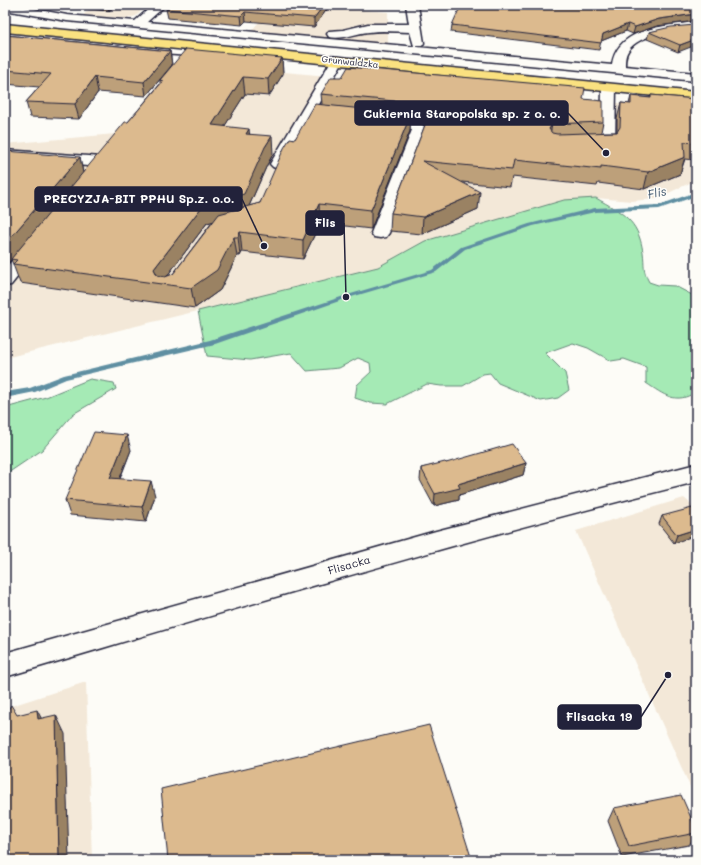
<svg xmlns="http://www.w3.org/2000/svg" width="701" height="865" font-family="Mali,sans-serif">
<rect width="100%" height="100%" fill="#fdfcf7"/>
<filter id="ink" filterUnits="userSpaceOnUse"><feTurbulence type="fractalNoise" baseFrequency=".025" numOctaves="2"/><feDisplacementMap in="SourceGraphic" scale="8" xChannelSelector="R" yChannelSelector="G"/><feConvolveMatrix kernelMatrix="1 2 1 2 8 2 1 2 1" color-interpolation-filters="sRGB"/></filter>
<g filter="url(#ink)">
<path fill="#f3e8d8" d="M 95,5 L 148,5 L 136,16 L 126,19 L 83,15 Z
M 274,5 L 302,5 L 388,12 L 388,45 L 251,31 Z
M 188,63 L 696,110 L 696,180 L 656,199 L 631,201 L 596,198 L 425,241 L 378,267 L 5,358 L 5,144 L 126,133 Z
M 684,498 L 696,508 L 696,800 L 576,531 Z
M 86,682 L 92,860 L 5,860 L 5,708 Z"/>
<path fill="#a5eab5" stroke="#648678" d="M 596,198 C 622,213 638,219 643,252 C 645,266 642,269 649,282 L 658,285 L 675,286 L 696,297 L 696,392 C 676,405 664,395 646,383 L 646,367 L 624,359 L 611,361 L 588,348 L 573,343 L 545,353 L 565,373 L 569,390 L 558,398 L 541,401 L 498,383 L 490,373 L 483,374 L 463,386 L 441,386 L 427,384 L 387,404 L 370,403 L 355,398 L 357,385 L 371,372 L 370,363 L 358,358 L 339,368 L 307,371 L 291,353 L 250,360 L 207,356 L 198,311 L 378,267 L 425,241 L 564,200 Z
M 90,379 L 114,383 L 116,389 L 73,414 L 42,450 L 5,475 L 5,408 L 46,397 Z"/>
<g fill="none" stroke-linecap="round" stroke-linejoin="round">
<path fill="#5f8fa2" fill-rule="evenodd" d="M 696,192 L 696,196 L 659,209 L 595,212 L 533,226 L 465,249 L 436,272 L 348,298 L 215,344 L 66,379 L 35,392 L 5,398 L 5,392 L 30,388 L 64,375 L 210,340 L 344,296 L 432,270 L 461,247 L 529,224 L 595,208 L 659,205 Z"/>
<g stroke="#22223b" stroke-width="3">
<path id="minor" d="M 5,5 L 13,5 L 67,15 L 135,21 L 153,5 L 166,5 L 147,22 L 612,65 C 617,27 666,26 696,22 L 696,30 C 677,31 639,33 628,51 C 625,55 625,62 625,66 L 696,73 L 696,81 L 67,21 L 5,10 Z
M 406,5 L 418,5 L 424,43 L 422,46 L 414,46 L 410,32 C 397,32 383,30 369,32 C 355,33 343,40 329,37 L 327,34 L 329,31 L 343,30 L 368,24 L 409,24 Z
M 141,54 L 183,57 L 188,58 L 189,61 L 188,64 L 183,65 L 137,61 L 135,58 L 137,55 Z
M 337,57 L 342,58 L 343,61 L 286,164 L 283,167 L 278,169 L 273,167 L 270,164 L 331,61 L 332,58 Z
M 609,84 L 614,85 L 616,88 L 615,144 L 613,147 L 608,148 L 584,147 L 582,144 L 584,141 L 601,140 L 602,88 L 604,85 Z
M 381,118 L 414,121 L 419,122 L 427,129 L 389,233 L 386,237 L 380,238 L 374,237 L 371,233 L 412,130 L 376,125 L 374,122 L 376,119 Z
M 5,150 L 102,157 L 107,159 L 110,162 L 107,165 L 102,167 L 5,160 Z
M 33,241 L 39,242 L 42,246 L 11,285 L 5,286 L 5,269 L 27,242 Z
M 696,464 L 696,482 C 464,539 235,609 5,677 L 5,653 L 436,531 Z"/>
</g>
<g stroke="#22223b" stroke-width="3">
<path id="major" d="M 5,24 L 696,92 L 696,100 L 5,32 Z"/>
</g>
<use href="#minor" fill="#fdfcf7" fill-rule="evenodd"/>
<use href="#major" fill="#fae180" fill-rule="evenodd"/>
</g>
<path fill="#bda07a" stroke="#22223b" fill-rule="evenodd" d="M 50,5 L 116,5 L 109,11 Z
M 171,5 L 330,5 L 314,27 L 246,21 L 242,25 L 168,18 L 166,9 Z
M 696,5 L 696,21 L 657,26 L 633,34 L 626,31 L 601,41 L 599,50 L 451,32 L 452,25 Z
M 696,25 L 678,52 L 647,39 L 649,32 Z
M 5,35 L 170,51 L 172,65 L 146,96 L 98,92 L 79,119 L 30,117 L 26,102 L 39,87 L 5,84 Z
M 282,58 L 283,74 L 269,96 L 245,94 L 224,127 L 250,134 L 273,154 L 267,165 L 249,206 L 260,203 L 295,139 L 322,104 L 321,94 L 583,99 L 603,122 L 601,132 L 617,132 L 617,119 L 621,103 L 629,104 L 631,96 L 650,98 L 651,95 L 696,99 L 696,160 L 685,159 L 680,174 L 644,189 L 598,183 L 597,186 L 512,177 L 510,187 L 462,182 L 478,209 L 422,234 L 390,231 L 391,213 L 425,125 L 420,121 L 410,119 L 410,131 L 371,229 L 320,223 L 303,259 L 242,252 L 240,256 L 237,256 L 220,290 L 195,308 L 20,283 L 11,259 L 81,176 L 80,157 L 83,173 L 128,122 L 160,84 L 160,80 ZM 213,221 L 173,274 L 167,276 L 207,223 Z
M 131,450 L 120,479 L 155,496 L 146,522 L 70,515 L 65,500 Z
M 446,463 L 526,463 L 523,475 L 459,495 L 459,500 L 434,506 L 420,480 L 421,468 Z
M 696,512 L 674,543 L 659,524 L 662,516 Z
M 614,808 L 696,829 L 696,835 L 689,845 L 622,857 L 608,821 Z"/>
<path fill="#9a8263" stroke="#22223b" d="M 108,5 L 116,5 L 109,11 Z
M 324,5 L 330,5 L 314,27 L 314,18 Z
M 245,12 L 246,21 L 242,25 L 241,16 Z
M 696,14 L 696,21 L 657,26 L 633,34 L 635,27 L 659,19 Z
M 628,24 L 626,31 L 601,41 L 603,34 Z
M 696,39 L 696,45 L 678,52 L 680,45 Z
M 170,51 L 172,65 L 146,96 L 144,82 Z
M 282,58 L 283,74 L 269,96 L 268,79 Z
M 95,77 L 98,92 L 79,119 L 75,104 Z
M 243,77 L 245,94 L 214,143 L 212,125 Z
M 411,114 L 410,131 L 371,229 L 371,210 Z
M 552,124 L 549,141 L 549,129 Z
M 249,129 L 251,147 L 246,134 Z
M 272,136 L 273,154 L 267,165 L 246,213 L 207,223 L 161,284 L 154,269 L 204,204 L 265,147 Z
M 80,157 L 83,173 L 5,267 L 5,244 Z
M 685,157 L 680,174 L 644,189 L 648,172 Z
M 480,192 L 478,209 L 422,234 L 423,217 Z
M 319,204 L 320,223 L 303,259 L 303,240 Z
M 240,232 L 242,252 L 240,256 L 238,237 Z
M 234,237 L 237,256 L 220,290 L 195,308 L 191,288 Z
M 127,435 L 131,450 L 114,493 L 110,478 Z
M 526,463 L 523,475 L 459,495 L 459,500 L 434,506 L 435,494 L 458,484 Z
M 151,481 L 155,496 L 146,522 L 142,507 Z
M 696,529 L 696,535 L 674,543 L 677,535 Z
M 37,710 L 47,729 L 38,719 Z
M 56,715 L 65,734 L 69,860 L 59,860 Z"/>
<path fill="#dcba8e" stroke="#22223b" d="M 171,5 L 324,5 L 314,18 L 245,12 L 241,16 L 166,9 Z
M 461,5 L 696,5 L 696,14 L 659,19 L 635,27 L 628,24 L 603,34 L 601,43 L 452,25 Z
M 696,25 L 696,39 L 680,45 L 649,32 L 671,27 Z
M 5,35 L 170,51 L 144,82 L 95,77 L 75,104 L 26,102 L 51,74 L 5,70 Z
M 186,49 L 282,58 L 268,79 L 243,77 L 212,125 L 249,129 L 246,134 L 272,136 L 265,147 L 244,194 L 204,204 L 154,269 L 157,275 L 165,277 L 173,274 L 219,214 L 260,203 L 284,148 L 290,138 L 295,139 L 315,104 L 411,114 L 371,210 L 319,204 L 303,240 L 240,232 L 238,237 L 234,237 L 217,270 L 191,288 L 13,264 L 17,260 L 11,259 L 125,122 L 128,122 L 163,81 L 160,80 Z
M 348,67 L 585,88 L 583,99 L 603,101 L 603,122 L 552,124 L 549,129 L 552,133 L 557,134 L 617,132 L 620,127 L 621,103 L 631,104 L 631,96 L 651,98 L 651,95 L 696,99 L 696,143 L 684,142 L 685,157 L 648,172 L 601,166 L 601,169 L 514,160 L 512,170 L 422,161 L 480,192 L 423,217 L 391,213 L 430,112 L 421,105 L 415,103 L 321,94 L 331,77 L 342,77 Z
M 5,151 L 80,157 L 5,244 Z
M 94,432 L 127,435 L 110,478 L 151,481 L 142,507 L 65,500 Z
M 512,444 L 526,463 L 458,484 L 460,488 L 435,494 L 421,468 L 445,462 L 446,463 Z
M 692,508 L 696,512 L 696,529 L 677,535 L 662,516 Z
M 11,705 L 17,715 L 37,710 L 38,719 L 56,715 L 59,860 L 5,860 L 5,714 Z
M 429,725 L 472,860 L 168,860 L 161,789 Z
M 681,795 L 696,829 L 696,833 L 629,846 L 614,808 Z"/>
</g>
<g text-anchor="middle" stroke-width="3" stroke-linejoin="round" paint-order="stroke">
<g font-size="9" fill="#22223b" stroke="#fdfcf7">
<text transform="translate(350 62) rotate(6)" y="3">Grunwaldzka</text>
</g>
<g font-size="11" fill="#22223b" stroke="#fdfcf7">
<text transform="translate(349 565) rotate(-16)" y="4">Flisacka</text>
</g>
<g font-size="12" font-style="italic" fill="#41586f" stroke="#fdfcf7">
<text transform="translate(657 193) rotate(-12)" y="4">Flis</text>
</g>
</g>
<path fill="none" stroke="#22223b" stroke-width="1.5" d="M606 153L568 113M264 246L242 199M346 297L344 223M668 675L641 717"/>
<g fill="#22223b" stroke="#fdfcf7" stroke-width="1.5">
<circle cx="606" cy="153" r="4"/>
<circle cx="264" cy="246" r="4"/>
<circle cx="346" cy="297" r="4"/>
<circle cx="668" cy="675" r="4"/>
</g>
<g fill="#22223b" stroke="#22223b" stroke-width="1.5">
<rect x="355" y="101" width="213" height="24" rx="4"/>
<rect x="35" y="187" width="207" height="24" rx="4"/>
<rect x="306" y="211" width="38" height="24" rx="4"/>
<rect x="558" y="705" width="83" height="24" rx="4"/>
</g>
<g font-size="12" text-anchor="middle" font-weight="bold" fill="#fff">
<text x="462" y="118">Cukiernia Staropolska sp. z o. o.</text>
<text x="139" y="203">PRECYZJA-BIT PPHU Sp.z. o.o.</text>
<text x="325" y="227">Flis</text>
<text x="599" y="721">Flisacka 19</text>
</g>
<rect width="701" height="865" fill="none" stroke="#fdfcf7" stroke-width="20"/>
<rect x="10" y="10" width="681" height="845" fill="none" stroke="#22223b" stroke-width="1.5" filter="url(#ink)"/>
</svg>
